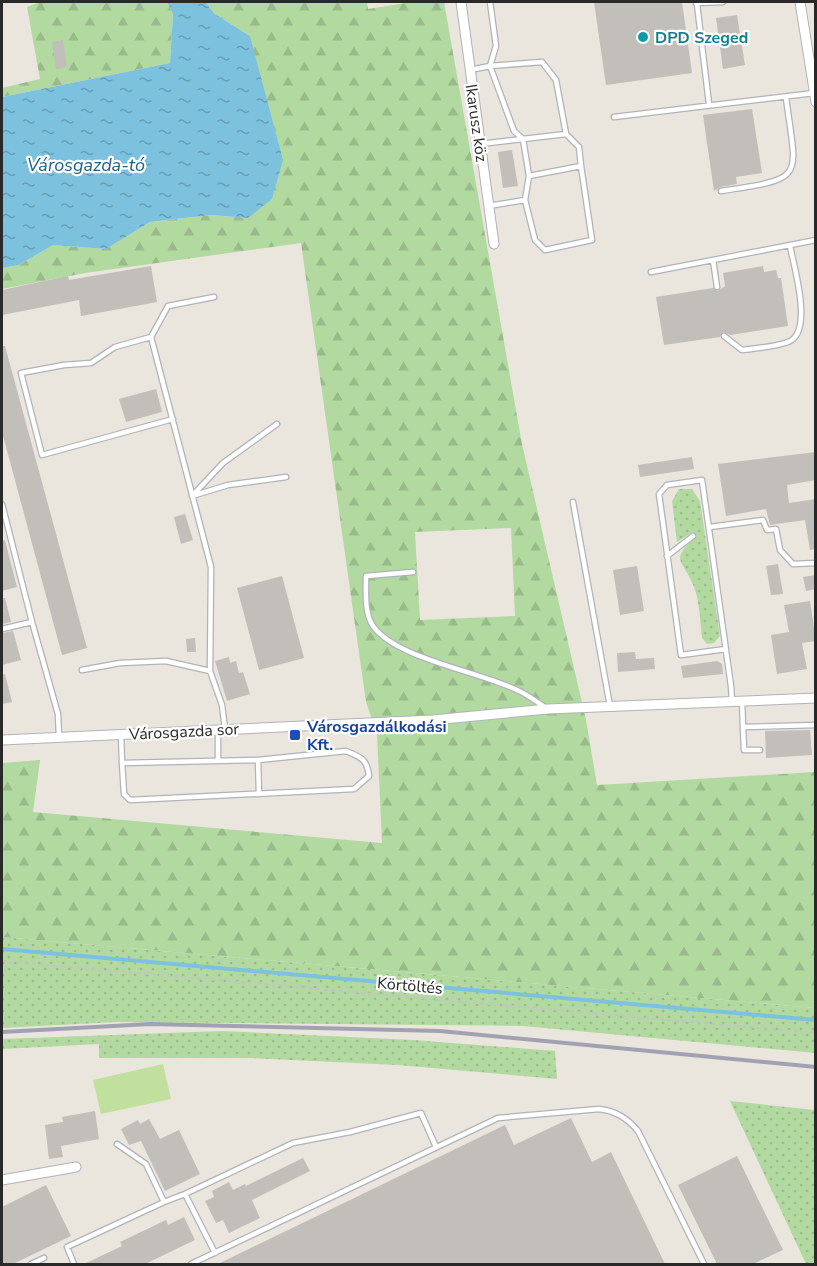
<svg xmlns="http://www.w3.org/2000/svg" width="817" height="1266" font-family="'Nunito Sans',sans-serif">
<defs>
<pattern id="grass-dots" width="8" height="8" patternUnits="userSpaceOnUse" patternTransform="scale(1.5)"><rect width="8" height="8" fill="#b2daa0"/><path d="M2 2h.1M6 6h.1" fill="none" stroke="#99bb8a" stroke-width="1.8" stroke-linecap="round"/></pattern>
<pattern id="forest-firs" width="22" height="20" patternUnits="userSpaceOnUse" patternTransform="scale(1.5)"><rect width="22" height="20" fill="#b2daa0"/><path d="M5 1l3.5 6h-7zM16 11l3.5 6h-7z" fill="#99bb8a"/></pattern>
<pattern id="water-ripples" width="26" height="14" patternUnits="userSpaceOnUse" patternTransform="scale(1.5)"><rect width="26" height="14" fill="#7cc2df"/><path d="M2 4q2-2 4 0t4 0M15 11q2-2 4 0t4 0" fill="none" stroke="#669eb5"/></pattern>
</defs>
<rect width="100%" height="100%" fill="#eae5dd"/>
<path fill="url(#grass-dots)" d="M 679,489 L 692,489 L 700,501 L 720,636 L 714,643 L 707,644 L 702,638 C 700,623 700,602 694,587 C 683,559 668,561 697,536 L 693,532 L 677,542 L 672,501 Z
M 2,937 L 815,1008 L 816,1053 L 523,1026 L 117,1022 L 2,1028 Z
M 222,1031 L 413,1040 L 555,1051 L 557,1079 L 398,1065 L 248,1058 L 99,1058 L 99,1044 L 2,1049 L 2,1039 Z
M 730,1101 L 815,1110 L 815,1264 L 806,1264 Z"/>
<path fill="url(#forest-firs)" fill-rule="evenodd" d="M 40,2 L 167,2 L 173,14 L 170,63 L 2,97 L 2,88 L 40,79 L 27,7 Z
M 205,2 L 367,2 L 368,9 L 412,2 L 444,2 L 522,444 L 586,720 L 597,785 L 815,772 L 815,1008 L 2,937 L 2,763 L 40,760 L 33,812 L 382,843 L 377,734 L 366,702 L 301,243 L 85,273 L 2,289 L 2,268 L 19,265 L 53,245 L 106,249 L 150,222 L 211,215 L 248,218 L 250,36 L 215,14 ZM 511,528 L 515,616 L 420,620 L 415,532 Z"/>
<path fill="#c1e09d" d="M 163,1064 L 171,1099 L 101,1114 L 93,1080 Z"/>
<path fill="url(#water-ripples)" d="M 167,2 L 205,2 L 215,14 L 250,36 L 283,160 L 272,199 L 248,218 L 211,215 L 150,222 L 106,249 L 53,245 L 19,265 L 2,268 L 2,97 L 170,63 L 173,14 Z"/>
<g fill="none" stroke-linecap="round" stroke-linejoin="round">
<path stroke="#7cc2df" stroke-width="4" d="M 2,949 L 816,1020"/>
</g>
<path fill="#c2beb9" d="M 594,2 L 682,2 L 692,73 L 606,85 Z
M 737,15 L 745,65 L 723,69 L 716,18 Z
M 63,40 L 67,67 L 56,69 L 52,42 Z
M 752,109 L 762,173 L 736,177 L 737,184 L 720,187 L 714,191 L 703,115 Z
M 512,150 L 518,186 L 503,188 L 498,152 Z
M 151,266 L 157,302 L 81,316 L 79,300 L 2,315 L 2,290 L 68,276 L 69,280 Z
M 763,266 L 764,272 L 776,270 L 778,278 L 781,278 L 788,326 L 730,335 L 723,332 L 720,337 L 664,345 L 656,297 L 713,288 L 718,291 L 725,286 L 723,273 Z
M 2,346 L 5,346 L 87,648 L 62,655 L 2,432 Z
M 156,389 L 162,412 L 126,422 L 119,399 Z
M 816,452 L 816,480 L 787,485 L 789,503 L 816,499 L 816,549 L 810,550 L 805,520 L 770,525 L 766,509 L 726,516 L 718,464 Z
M 692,457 L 694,469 L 640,477 L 638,465 Z
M 185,514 L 193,540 L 181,544 L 174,517 Z
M 5,540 L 17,587 L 2,591 L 2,541 Z
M 778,564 L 783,594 L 771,595 L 766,566 Z
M 637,566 L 644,611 L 620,615 L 613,570 Z
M 816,575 L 816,589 L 806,591 L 803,577 Z
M 282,576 L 304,658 L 259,670 L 237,588 Z
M 2,598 L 5,598 L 11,622 L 2,624 Z
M 810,601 L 816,641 L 802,643 L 807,669 L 777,674 L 771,635 L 789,632 L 784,605 Z
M 13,631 L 21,660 L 2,665 L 2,633 Z
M 195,638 L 196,652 L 187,652 L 186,639 Z
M 635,652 L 636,659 L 654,658 L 655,669 L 618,672 L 617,653 Z
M 229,657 L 230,663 L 236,661 L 239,673 L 243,672 L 250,694 L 227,701 L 215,661 Z
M 717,661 L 722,664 L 723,674 L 683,678 L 681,666 Z
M 5,674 L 12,702 L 2,704 L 2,675 Z
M 810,730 L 812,755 L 766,758 L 765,731 Z
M 95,1111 L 99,1139 L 61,1146 L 63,1157 L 49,1159 L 45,1125 L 63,1122 L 62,1117 Z
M 571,1118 L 592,1162 L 611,1152 L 665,1264 L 218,1264 L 505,1125 L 514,1145 Z
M 149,1119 L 160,1139 L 179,1130 L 200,1174 L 165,1191 L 141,1141 L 129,1145 L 121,1129 L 138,1120 L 140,1124 Z
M 737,1156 L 783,1250 L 753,1264 L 717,1264 L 678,1185 Z
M 303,1158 L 310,1171 L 252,1200 L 260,1218 L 229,1233 L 223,1220 L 216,1223 L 205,1201 L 214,1197 L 212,1191 L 229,1182 L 233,1190 L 245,1184 L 246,1186 Z
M 46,1185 L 71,1236 L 13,1264 L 2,1264 L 2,1207 Z
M 184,1217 L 195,1240 L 145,1264 L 84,1264 L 122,1246 L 120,1242 L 166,1220 L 168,1225 Z"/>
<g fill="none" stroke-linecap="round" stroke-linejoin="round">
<g stroke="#b0b3bb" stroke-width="7">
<path id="service" d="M 490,2 L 496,46 L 490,66 L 542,62 L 556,80 L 566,134
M 696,3 L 723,2
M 697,4 L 709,104
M 470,70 L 490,66 L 514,131 L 523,139 L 566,134 L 579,147 L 581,166 L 529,176 L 525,200 L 488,206
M 614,117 L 814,93
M 480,144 L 523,139 L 529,176
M 721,191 C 807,178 797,180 786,98
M 525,200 L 535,240 L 545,250 L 592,240 L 581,166
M 713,260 L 717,287
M 651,272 L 816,240
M 724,336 L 742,350 C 757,348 775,347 788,342 C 814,333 794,267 790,246
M 151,337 L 168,306 L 214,297
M 173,419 L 42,455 L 21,373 L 64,365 L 91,363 L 115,347 L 151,337 L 211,567 L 210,671 L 222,705 L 225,729
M 277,424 L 223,463 L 192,496 L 228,485 L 286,477
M 573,502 L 610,706
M 2,504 L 32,622
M 710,527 L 763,520 L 767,530 L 776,529 L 780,550 L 793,564 L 816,563
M 667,556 L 693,536
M 413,572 L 366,576 C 366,591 364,613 373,626 C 396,659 482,672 519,691 C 528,695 537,702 546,708
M 2,629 L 32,622 L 58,714 L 59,737
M 726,649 L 681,655 L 659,494 L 667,485 L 702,480 L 731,686 L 732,701
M 82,670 L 120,663 L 166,661 L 210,671
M 742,701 L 743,727 L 816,725
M 743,727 L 744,750 L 760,750
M 218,729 L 218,761
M 121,735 L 122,763
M 346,751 C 361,757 367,759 369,776 L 354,789 L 130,800 L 124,794 L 122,763 L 258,760 Z
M 258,760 L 259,794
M 117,1144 L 146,1164 L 164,1202 L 185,1194
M 215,1253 L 185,1194 L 293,1143 L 350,1132 L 421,1113 L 436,1147
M 31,1264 L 44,1258
M 74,1264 L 67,1247 L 164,1202
M 191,1264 L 498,1118 L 599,1109 C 616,1111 627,1118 638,1131 L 704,1264"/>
</g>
<g stroke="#b0b3bb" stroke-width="11">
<path id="minor" d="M 461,2 L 494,244
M 800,2 L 816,102
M 2,740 L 433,720 L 548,709 L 816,698
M 2,1180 L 76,1167"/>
</g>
<path stroke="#c3c3c3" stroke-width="2" stroke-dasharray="4.5 3" stroke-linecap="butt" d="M 2,961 L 816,1033"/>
<use href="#service" stroke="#fff" stroke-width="4.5"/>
<use href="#minor" stroke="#fff" stroke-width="9"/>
<path stroke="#a0a2b1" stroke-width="4" d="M 2,1032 L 150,1024 L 440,1031 L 816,1067"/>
</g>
<circle fill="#0f9aa8" stroke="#fff" stroke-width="2" cx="643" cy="37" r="6"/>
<rect fill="#1a4fb4" stroke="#fff" stroke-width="2" x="289" y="729" width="12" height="12" rx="3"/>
<g text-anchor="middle" stroke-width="4.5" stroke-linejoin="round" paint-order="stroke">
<g font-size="16" font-weight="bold" fill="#0d838f" stroke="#fff" text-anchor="start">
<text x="655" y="43">DPD Szeged</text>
</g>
<g font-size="16" fill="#292929" stroke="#fff">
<text transform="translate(477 123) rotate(82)" y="6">Ikarusz köz</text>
<text transform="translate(184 731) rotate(-3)" y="6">Városgazda sor</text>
<text transform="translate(410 985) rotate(5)" y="6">Körtöltés</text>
</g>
<g font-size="16" font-weight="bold" fill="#164399" stroke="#fff" text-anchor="start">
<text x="307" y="732">Városgazdálkodási<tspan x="307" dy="18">Kft.</tspan></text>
</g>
<g font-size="18" font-style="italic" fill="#1e6189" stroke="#fff">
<text x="86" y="171">Városgazda-tó</text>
</g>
</g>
<rect width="817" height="1266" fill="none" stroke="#292929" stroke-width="6"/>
</svg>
